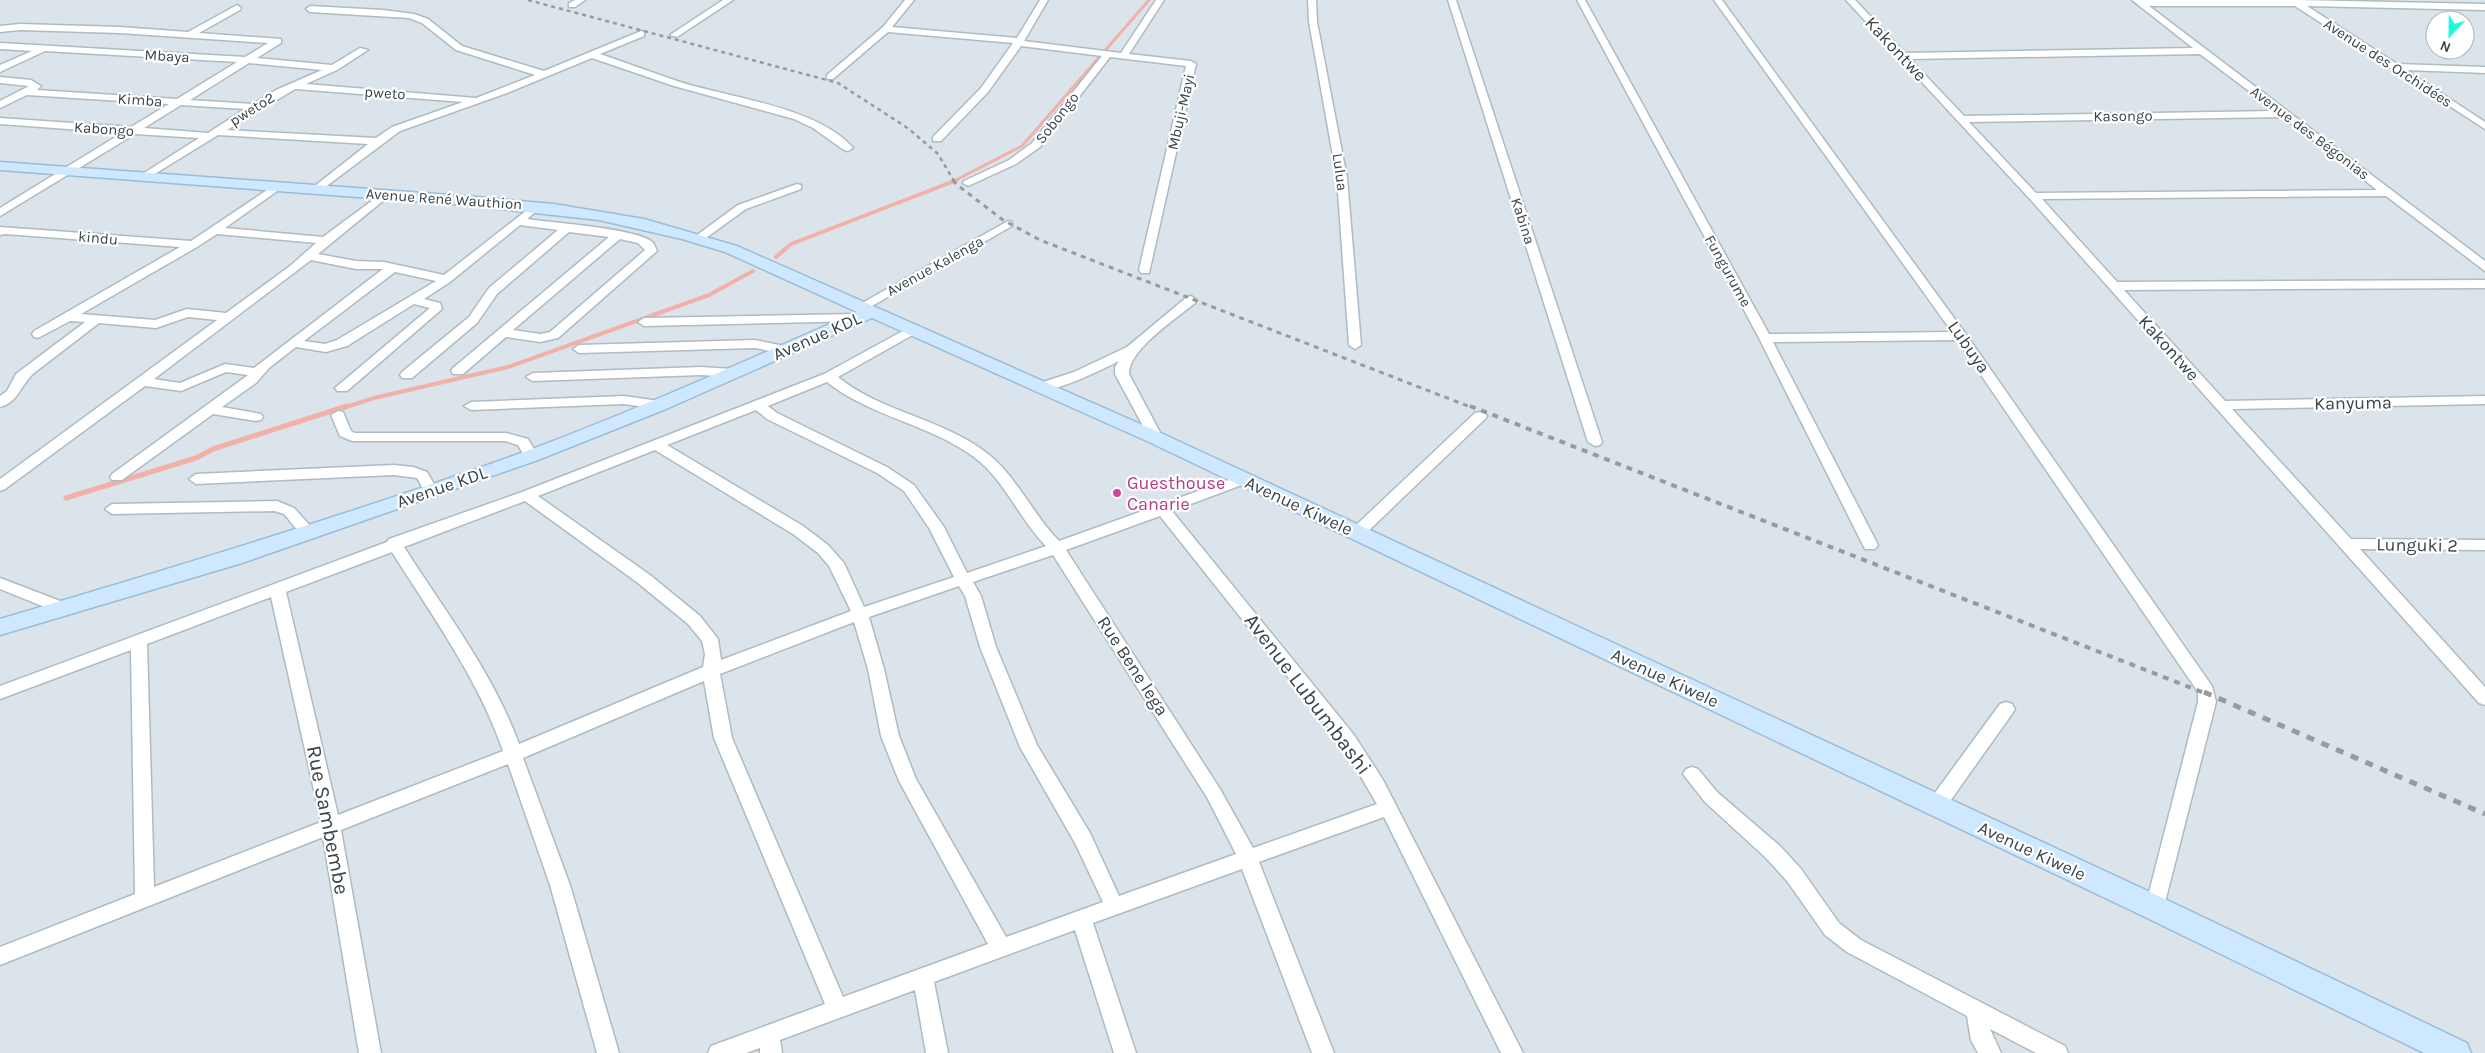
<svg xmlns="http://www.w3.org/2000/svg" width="2485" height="1053" font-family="Karla,sans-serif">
<rect width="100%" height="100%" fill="#ecf2f6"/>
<path fill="#dae4ea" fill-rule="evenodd" d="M 0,0 L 2485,0 L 2485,1053 L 0,1053 ZM 2435,20 L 2465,20 L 2465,50 L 2435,50 Z"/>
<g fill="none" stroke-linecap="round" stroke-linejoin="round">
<path stroke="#f2b1a8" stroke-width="3" d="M 954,181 L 1022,146 L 1149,0"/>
<path stroke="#f2b1a8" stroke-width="4" d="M 776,257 L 791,244 L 957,180
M 343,408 L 374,398 L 508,367 L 709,295 L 753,271"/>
<path stroke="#f2b1a8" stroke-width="5" d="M 66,498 L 196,458 L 213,449 L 347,406"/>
<g stroke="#aebbc2" stroke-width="3">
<path id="street" d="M 575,0 L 585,0 L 575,7 L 569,7 L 569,3 Z
M 723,0 L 733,0 L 677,37 L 670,35 Z
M 905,0 L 914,0 L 892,27 L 1017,38 L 1040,0 L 1048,0 L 1024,41 L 1121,53 L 1156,0 L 1164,0 L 1129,54 L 1191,61 L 1196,64 L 1149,273 L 1141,273 L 1139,270 L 1186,66 L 1110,57 L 1040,147 L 1016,164 L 968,186 L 963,183 L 964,181 L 1009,160 L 1032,143 L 1102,56 L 1021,46 L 988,92 L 941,141 L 933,141 L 933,137 L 981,88 L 1013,43 L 888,32 L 833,79 L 827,79 L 827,75 L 883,27 Z
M 1308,0 L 1316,0 L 1317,22 L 1347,178 L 1361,345 L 1355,349 L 1349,345 L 1337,178 L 1309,22 Z
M 1448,0 L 1456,0 L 1602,442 L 1600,445 L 1595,446 L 1588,442 Z
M 1577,0 L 1585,0 L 1769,334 L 1952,332 L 1714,0 L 1722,0 L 1965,333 L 2212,686 L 2216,702 L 2162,914 L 2155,917 L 2148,914 L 2145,908 L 2198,702 L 2198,692 L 1957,340 L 1773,342 L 1878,545 L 1875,549 L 1865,549 L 1759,338 Z
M 1846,0 L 1855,0 L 1905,53 L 2193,48 L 2132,0 L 2297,0 L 2485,4 L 2485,10 L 2307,6 L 2397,64 L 2485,67 L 2485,73 L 2406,70 L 2485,122 L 2485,129 L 2295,6 L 2149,6 L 2485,261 L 2485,271 L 2386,196 L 2042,199 L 2117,282 L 2485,280 L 2485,288 L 2124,290 L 2225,401 L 2485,396 L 2485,404 L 2232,409 L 2351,539 L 2485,540 L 2485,550 L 2360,549 L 2485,687 L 2485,705 L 2479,703 L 2029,198 ZM 2200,54 L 2275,111 L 1964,116 L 1910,59 ZM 2283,117 L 2377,190 L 2036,193 L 1969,122 Z
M 237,5 L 241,8 L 240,10 L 199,33 L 281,39 L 281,43 L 257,58 L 332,65 L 360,48 L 368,50 L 337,70 L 306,84 L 476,98 L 535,75 L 456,50 L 422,23 L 409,18 L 310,12 L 306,9 L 310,6 L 383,10 L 414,14 L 428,19 L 462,46 L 544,71 L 641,31 L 644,32 L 644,36 L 600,54 C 627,63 653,73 680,82 C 730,98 818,107 853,148 L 848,151 L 844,150 L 813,128 L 794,119 L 674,86 L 592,58 L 507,93 L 400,131 L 320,191 L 312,191 L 311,189 L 368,144 L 218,135 L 145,180 L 141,179 L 141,175 L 199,138 L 135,134 L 0,216 L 0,208 L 122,133 L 0,124 L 0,118 L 131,127 L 169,104 L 27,95 L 0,108 L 0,101 L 29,86 L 0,83 L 0,77 L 31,80 L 41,86 L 37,90 L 177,99 L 237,62 L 45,51 L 0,72 L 0,65 L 32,51 L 0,49 L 0,43 L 245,57 L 268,43 L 120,33 L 20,30 L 0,32 L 0,26 L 20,24 L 120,27 L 188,32 ZM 249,63 L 322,70 L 276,90 L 253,104 L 190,100 ZM 295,89 L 296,89 L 463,102 L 392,127 L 376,138 L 227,130 ZM 181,105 L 245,109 L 208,133 L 144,128 Z
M 276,184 L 280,185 L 280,189 L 225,228 L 323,237 L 385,191 L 389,192 L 389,196 L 318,254 L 356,261 L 384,262 L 444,275 L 536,203 L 542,206 L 527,219 C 553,223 632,228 651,241 C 655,244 655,247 657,251 L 558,338 L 540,342 L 506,337 L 463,374 L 453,374 L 451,371 L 453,368 L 609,237 L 569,232 L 497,294 L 477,323 L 412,378 L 402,378 L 400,375 L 402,372 L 469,317 L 489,288 L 558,230 L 520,225 L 450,282 L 424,299 L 440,303 L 442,309 L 347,391 L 337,391 L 335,388 L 430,308 L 414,304 L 347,346 L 326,352 L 296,347 L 269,368 L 256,383 L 222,407 L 261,414 L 263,417 L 261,420 L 256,421 L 213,414 L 122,480 L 112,480 L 110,477 L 112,474 L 248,375 L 226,372 L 181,391 L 145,386 L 5,489 L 0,491 L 0,479 L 217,320 L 188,317 L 156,328 L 99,323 L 34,373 C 21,384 18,403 0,407 L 0,396 L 7,391 L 16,374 L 85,322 L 70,321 L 38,338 L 34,337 L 32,334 L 34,331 L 180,247 L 5,234 L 0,235 L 0,227 L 191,241 ZM 217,234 L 316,243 L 290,266 L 226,313 L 187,309 L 155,320 L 81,314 L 197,247 ZM 620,239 L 638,243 L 645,250 L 550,332 L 540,334 L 513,330 ZM 311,260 L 356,269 L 383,269 L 254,368 L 225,364 L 180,383 L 154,379 ZM 395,272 L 436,281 L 337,340 L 325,344 L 304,341 Z
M 797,184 L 801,185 L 801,189 L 746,209 L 703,240 L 695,240 L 693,238 L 738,205 Z
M 1008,221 L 1012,222 L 1012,226 L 865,310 L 861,311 L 855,307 Z
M 1191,296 L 1197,300 L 1195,303 C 1177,318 1128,350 1129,374 L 1163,438 L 1161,441 L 1151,441 L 1115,374 L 1115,367 L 1119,361 C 1103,369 1054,394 1037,390 L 1035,387 L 1037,384 L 1074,372 L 1127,347 L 1187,297 Z
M 858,314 L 862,315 L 864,318 L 862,321 L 644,326 L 638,322 L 644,318 Z
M 912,326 L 916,327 L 918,330 L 916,333 L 838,377 C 881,412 940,418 984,451 C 1016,474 1032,514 1059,541 L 1237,477 L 1247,477 L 1249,480 L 1247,483 L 1172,511 L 1354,735 L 1383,780 L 1523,1053 L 1501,1053 L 1384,817 L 1259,862 L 1334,1053 L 1312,1053 L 1242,869 L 1093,923 L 1136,1053 L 1114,1053 L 1075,930 L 934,982 L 948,1053 L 926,1053 L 915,990 L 780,1040 L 782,1053 L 760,1053 L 760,1048 L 746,1053 L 708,1053 L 711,1046 L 825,1004 L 714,738 L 704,681 L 523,758 L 570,885 L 619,1053 L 597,1053 L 550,885 L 508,764 L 341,830 L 381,1053 L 359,1053 L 323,837 L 0,965 L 0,947 L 135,894 L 131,650 L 0,699 L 0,686 L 387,542 L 389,539 L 522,492 L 824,374 ZM 827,382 C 871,417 929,424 974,457 C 1005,480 1019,519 1046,546 L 967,573 L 944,527 L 914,485 L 887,467 L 777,413 L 768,406 ZM 756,410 L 767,419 L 877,473 L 904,491 L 929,528 L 954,577 L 864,607 L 844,563 L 828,545 L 803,526 L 667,445 ZM 655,450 L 793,534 L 818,553 L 829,566 L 851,611 L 721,660 L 718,639 L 700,616 L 650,575 L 538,496 ZM 525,501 L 638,583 L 688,624 L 702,641 L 705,654 L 703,667 L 519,744 C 493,673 445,611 404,547 ZM 1160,516 L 1342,745 L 1377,804 L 1253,848 L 1220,789 L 1066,550 ZM 392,552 C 432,616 478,678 503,751 L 338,815 L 286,592 ZM 1053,555 L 1208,799 L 1236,854 L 1119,896 L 1090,833 L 1037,745 L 996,647 L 981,596 L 973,582 ZM 959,586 L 965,596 L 980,647 L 1020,747 L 1075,843 L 1103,902 L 1006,937 L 916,779 L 899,736 L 884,669 L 869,617 ZM 271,597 L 321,822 L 154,887 L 147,644 ZM 854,622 L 868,669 L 881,736 L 899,781 L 988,944 L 843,997 L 732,738 L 720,674 Z
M 755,340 L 789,347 L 790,350 L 784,354 L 755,348 L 579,353 L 573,349 L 579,345 Z
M 701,367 L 733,369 L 740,373 L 733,377 L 701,375 L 533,381 L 526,377 L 533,373 Z
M 624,396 L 659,401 L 666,405 L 659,409 L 624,404 L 471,410 L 464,406 L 471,402 Z
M 338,411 L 343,412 L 351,431 L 355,433 L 506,433 L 528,439 L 538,456 L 536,459 L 526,459 L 518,445 L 505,441 L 352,441 L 340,436 L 331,415 Z
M 1480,412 L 1485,413 L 1487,416 L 1485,419 L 1362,537 L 1352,537 L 1349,533 L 1352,529 L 1475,413 Z
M 394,465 L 413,467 L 427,472 L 438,491 L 431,496 L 426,494 L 417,478 L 394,475 L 196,484 L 189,479 L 196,474 Z
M 277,501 L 294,508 L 314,530 L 317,534 L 314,538 L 304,538 L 284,514 L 275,511 L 112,514 L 105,509 L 112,504 Z
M 0,578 L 68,604 L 70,608 L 68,612 L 62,614 L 0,589 Z
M 2006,702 L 2012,704 L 2015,709 L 2012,714 L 1943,811 L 1936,814 L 1929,811 L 1927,806 L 1929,801 L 2000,704 Z
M 1692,767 L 1698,769 L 1717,792 L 1780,846 L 1801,869 L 1839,923 L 1861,940 L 2065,1046 L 2068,1053 L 2036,1053 L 1990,1029 L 2001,1053 L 1978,1053 L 1971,1040 L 1967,1016 L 1847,952 L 1825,935 L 1787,881 L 1766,858 L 1705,802 L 1683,774 L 1686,769 Z"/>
</g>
<g stroke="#9bbcd6" stroke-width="3">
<path id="secondary" d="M 0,162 L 464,196 L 554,204 L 644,219 L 737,246 L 1163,434 L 2165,899 L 2467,1043 L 2471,1053 L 2424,1053 L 2145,917 L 1149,442 L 872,318 L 666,409 L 538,460 L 242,563 L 0,635 L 0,619 C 176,567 351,514 524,452 C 637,410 747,360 857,312 L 725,252 L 682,239 L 599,220 L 464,205 L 0,170 Z"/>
</g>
<use href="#street" fill="#fff" fill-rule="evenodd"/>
<use href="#secondary" fill="#cde8ff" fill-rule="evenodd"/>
<path stroke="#9a9a9a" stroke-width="2.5" stroke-dasharray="4 4" stroke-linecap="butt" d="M 528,0 L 838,83 L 909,129 L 938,154 L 954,181"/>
<path stroke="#9a9a9a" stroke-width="3" stroke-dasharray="5 5" stroke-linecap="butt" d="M 953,180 L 956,184 L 1003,220 L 1040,240 L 1473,408"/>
<path stroke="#9a9a9a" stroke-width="4" stroke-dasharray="6 6" stroke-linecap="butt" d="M 1470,406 L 2207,694"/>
<path stroke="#9a9a9a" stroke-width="5" stroke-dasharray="8 8" stroke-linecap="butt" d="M 2204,692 L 2485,814"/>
</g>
<circle fill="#d1479c" stroke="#fff" stroke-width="2" cx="1117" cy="493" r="5"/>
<g text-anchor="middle" stroke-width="4.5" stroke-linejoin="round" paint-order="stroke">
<g font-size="15" fill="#39454b" stroke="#fff">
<text transform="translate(167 56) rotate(3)" y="5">Mbaya</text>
<text transform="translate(2388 63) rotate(33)" y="5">Avenue des Orchidées</text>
<text transform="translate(385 93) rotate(4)" y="5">pweto</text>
<text transform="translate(140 100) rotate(4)" y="5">Kimba</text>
<text transform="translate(252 109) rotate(-32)" y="5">pweto2</text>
<text transform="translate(1181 112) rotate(-77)" y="5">Mbuji-Mayi</text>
<text transform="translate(2123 116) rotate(-1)" y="5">Kasongo</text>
<text transform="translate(1057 118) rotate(-52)" y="5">Sobongo</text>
<text transform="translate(104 129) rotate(4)" y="5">Kabongo</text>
<text transform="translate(2310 133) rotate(37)" y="5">Avenue des Bégonias</text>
<text transform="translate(1340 172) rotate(82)" y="5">Lulua</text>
<text transform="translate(444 199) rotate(4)" y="5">Avenue René Wauthion</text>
<text transform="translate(1523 221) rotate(72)" y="5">Kabina</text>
<text transform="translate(98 238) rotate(5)" y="5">kindu</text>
<text transform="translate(935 266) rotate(-29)" y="5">Avenue Kalenga</text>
<text transform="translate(1728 271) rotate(61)" y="5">Fungurume</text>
</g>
<g font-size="18" fill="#39454b" stroke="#fff">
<text transform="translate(1896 49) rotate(47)" y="6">Kakontwe</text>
<text transform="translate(817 336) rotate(-24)" y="6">Avenue KDL</text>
<text transform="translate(1969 347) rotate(55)" y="6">Lubuya</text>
<text transform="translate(2169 348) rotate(48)" y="6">Kakontwe</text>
<text transform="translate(2353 403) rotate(-1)" y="6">Kanyuma</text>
<text transform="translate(442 487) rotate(-19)" y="6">Avenue KDL</text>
<text transform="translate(1299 506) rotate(25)" y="6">Avenue Kiwele</text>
<text transform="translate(2417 545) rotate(1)" y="6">Lunguki 2</text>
<text transform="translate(1133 666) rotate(57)" y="6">Rue Bene lega</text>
<text transform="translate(1665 678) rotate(25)" y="6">Avenue Kiwele</text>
<text transform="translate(2032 851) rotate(25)" y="6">Avenue Kiwele</text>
</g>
<g font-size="18" fill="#b23c85" stroke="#fff" text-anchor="start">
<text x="1127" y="489">Guesthouse<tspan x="1127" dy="21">Canarie</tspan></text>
</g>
<g font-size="21" fill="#39454b" stroke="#fff">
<text transform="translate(1308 694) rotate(53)" y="7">Avenue Lubumbashi</text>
<text transform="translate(328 820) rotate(79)" y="7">Rue Sambembe</text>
</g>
</g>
<g transform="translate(2450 35) rotate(202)"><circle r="24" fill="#ffffff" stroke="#b0b5b7"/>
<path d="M0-4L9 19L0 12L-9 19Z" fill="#1cfddc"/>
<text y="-8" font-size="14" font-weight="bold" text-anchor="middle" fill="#39454b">N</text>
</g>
</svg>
